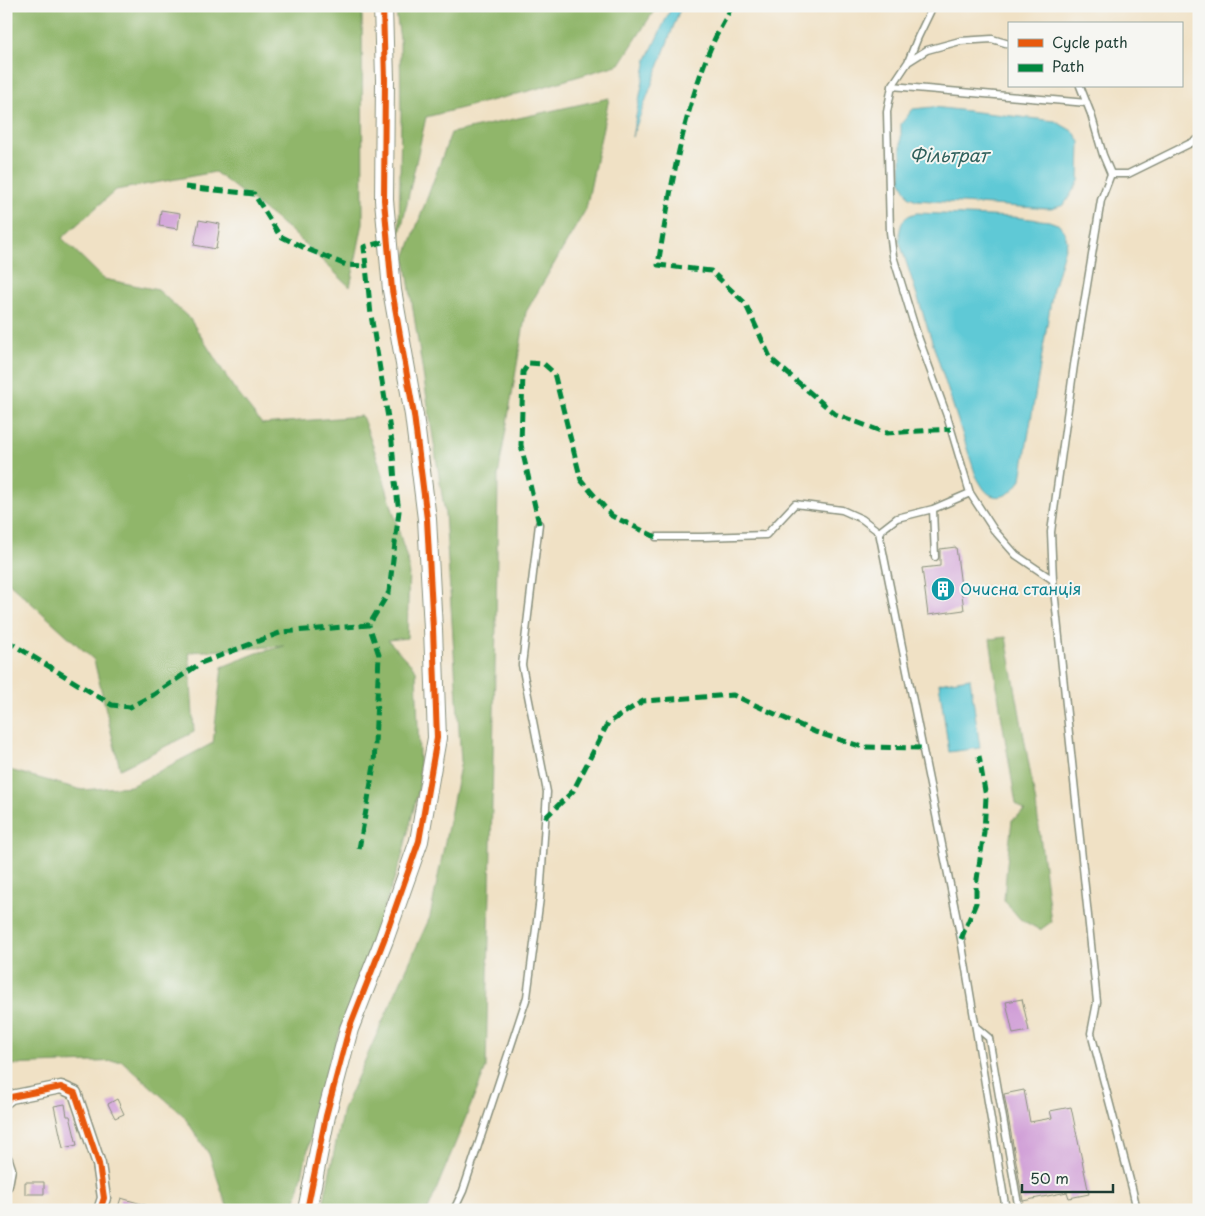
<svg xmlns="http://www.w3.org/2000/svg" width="1205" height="1216" font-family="'Playpen Sans',sans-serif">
<rect width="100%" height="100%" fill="#f6f6f2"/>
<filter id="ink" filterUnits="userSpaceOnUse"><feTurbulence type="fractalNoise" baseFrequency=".02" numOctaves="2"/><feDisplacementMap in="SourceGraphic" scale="10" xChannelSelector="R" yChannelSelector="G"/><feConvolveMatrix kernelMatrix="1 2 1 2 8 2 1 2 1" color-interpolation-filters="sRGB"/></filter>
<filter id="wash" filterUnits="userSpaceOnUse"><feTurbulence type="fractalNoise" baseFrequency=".0096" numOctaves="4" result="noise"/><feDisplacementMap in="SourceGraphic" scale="20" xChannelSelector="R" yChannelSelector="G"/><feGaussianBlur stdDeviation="1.12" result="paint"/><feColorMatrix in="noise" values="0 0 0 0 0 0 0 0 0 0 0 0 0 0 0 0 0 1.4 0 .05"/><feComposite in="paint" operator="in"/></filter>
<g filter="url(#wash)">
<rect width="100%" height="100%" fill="#f0e1c5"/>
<path fill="#90b66b" stroke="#587a50" d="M 6,6 L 362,6 L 363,223 L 350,287 L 290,230 L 215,172 L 116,190 L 62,238 L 104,279 L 158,290 L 190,319 L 233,387 L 262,424 L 362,416 L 379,463 L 409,566 L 407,638 L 388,640 L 416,670 L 420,784 L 401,860 L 326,1071 L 294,1210 L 227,1210 L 227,1206 L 209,1154 L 183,1115 L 122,1061 L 6,1065 L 6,769 L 82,790 L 131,786 L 213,743 L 222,667 L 257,653 L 284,646 L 189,652 L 194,732 L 120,769 L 94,660 L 6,580 L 6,554 L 11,519 L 6,500 Z
M 395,6 L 657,6 L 620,64 L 529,91 L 426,117 L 399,239 L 401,115 L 400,39 Z
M 609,98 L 586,209 L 526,312 L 498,476 L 496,625 L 486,1068 L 428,1210 L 322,1210 L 343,1109 L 430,917 L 461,761 L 445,514 L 405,258 L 451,133 Z
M 1006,637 L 1036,804 L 1051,922 L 1040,930 L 1020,919 L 1004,900 L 1007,864 L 1012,820 L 1025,811 L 1016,804 L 1001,714 L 990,639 Z"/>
<path fill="#5ec9d6" stroke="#3e8385" d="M 672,6 L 682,6 L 680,9 L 632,137 L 647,59 Z
M 933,107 L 1055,121 L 1074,132 L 1080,142 L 1079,181 L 1064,205 L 1051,209 L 917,200 L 909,197 L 901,181 L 901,124 L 913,109 Z
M 917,213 L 1013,217 L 1049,221 L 1060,225 L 1065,233 L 1067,241 L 1053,289 L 1021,479 C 1016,489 1004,501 991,495 C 984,492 980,482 976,476 L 899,240 C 900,226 901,216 917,213 Z
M 970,678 L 980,748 L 949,752 L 939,683 Z"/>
<g id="blocks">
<path fill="#d09ed7" d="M 161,210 L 180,213 L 178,229 L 159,226 Z
M 199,220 L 220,224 L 216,249 L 194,245 Z
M 956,547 L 964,610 L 928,615 L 922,568 L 940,566 L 940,549 Z
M 1022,999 L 1029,1031 L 1013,1034 L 1006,1002 Z
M 1024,1090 L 1030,1122 L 1052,1118 L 1050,1111 L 1071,1107 L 1089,1194 L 1069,1198 L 1067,1192 L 1023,1201 L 1004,1094 Z
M 117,1099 L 124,1114 L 115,1118 L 108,1104 Z
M 65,1104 L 67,1116 L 70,1116 L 77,1145 L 63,1148 L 54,1106 Z
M 25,1182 L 44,1182 L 44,1194 L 25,1194 Z
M 121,1198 L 152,1207 L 152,1210 L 117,1210 Z"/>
</g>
</g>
<g filter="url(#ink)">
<use href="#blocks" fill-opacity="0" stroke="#888f7c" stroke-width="1"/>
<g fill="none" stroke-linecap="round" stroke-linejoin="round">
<g stroke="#888f7c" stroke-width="9">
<path id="lane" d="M 1009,44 L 992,39 L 960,41 L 927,50 L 908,62 L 892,86 L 887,112 L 890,232 L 893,256 L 916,331 L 947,416 L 970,493 L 994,530 L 1016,555 L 1053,580
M 908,62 L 918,37 L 933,6
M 892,86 L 1087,103
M 1080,86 L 1091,114 L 1103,155 L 1111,174 L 1101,200 L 1074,365 L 1051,532 L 1053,580 L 1097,1002 L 1091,1033 L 1132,1188 L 1137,1210
M 1111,174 L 1128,174 L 1199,139
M 933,509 L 935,557
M 879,532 L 897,518 L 933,509 L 970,493
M 656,537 L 703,537 L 766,535 L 795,504 L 842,510 L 862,519 L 879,532 L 961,939 L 1006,1210
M 976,1027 L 989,1038 L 1019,1210
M 454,1210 L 463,1191 L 527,997 L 540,898 L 547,792 L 522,665 L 539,524"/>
</g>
<g stroke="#888f7c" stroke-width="15">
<path id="street" d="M 6,1101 L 11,1097 L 61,1087 L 75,1093 L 99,1164 L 104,1198 L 100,1210
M 6,1160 L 9,1169 L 6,1185"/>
</g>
<g stroke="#888f7c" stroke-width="20">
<path id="secondary" d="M 307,1210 L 326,1116 L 349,1029 L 384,940 L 419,841 L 437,738 L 433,629 L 427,519 L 414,415 L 392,290 L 384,200 L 385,80 L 383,6"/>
</g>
<use href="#lane" stroke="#fff" stroke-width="6"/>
<use href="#street" stroke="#fff" stroke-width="12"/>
<use href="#secondary" stroke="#fff" stroke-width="18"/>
<path stroke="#00873e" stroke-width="5" stroke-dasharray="10 5" stroke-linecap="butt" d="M 732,6 C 725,20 717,33 711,47 C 682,117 670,191 658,265 L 711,271 L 745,303 L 771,359 L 835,414 L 886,433 L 951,429
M 185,187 L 254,194 L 280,236 L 307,249 L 346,265 L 366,266
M 539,524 L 521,445 L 523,372 L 529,363 L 544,364 L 554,373 L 581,480 L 612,516 L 656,537
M 6,642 L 9,642 L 112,705 L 130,707 L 153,695 L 201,663 L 282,632 L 369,625 L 389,592 L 399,511 L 395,482 L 392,442 L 371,315 L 364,247 L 387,241
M 545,818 L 573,791 L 608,723 L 643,701 L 733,695 L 815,732 L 863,747 L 923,748
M 359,849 L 374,766 L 379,655 L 369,625
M 961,939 L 976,903 L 976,886 L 984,832 L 986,797 L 979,756"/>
<g stroke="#f6f6f2" stroke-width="9">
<path id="cycleway" d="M 6,1101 L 11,1097 L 61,1087 L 75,1093 L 99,1164 L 104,1198 L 100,1210
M 307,1210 L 326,1116 L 349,1029 L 384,940 L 419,841 L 437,738 L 433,629 L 427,519 L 414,415 L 392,290 L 384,200 L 385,80 L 383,6"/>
</g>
<use href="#cycleway" stroke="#e8590c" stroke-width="6"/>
</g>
</g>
<defs>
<g id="building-disc" transform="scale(1.25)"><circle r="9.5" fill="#0f9aa8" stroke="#f6f6f2"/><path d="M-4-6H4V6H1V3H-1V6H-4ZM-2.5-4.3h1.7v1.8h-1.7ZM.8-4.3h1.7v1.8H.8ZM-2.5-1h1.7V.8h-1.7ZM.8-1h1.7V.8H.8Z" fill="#fff"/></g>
</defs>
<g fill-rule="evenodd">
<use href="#building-disc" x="943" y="589"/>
</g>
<g text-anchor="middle" stroke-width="4" stroke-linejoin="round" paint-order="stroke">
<g font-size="16" fill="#0d838f" stroke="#f6f6f2" text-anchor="start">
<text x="960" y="595">Очисна станція</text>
</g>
<g font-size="18" font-style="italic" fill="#2f605c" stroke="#f6f6f2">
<text x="949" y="162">Фільтрат</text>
</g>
</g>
<rect width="1205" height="1216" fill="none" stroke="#f6f6f2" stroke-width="25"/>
<rect x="1008" y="22" width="175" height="65" fill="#f6f6f2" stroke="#a0aca6"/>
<rect x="1018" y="39" width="25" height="8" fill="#e8590c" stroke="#a0aca6"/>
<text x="1052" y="48" font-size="15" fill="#1f3d34">Cycle path</text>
<rect x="1018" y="64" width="25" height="8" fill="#00873e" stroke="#a0aca6"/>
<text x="1052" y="72" font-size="15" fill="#1f3d34">Path</text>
<path d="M1022 1184v8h91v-8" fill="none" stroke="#1f3d34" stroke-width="2.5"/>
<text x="1030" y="1184" font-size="15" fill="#1f3d34" stroke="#f6f6f2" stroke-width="4" paint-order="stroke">50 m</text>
</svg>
